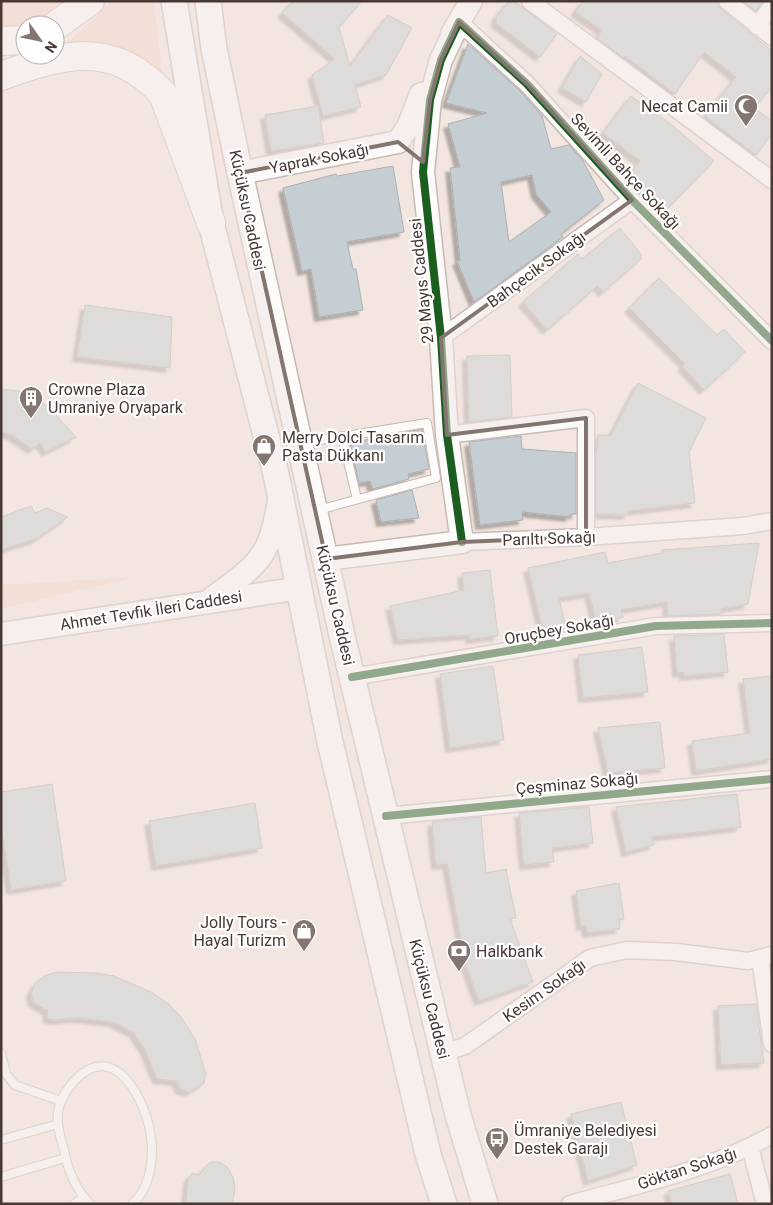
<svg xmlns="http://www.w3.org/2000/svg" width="773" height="1205" font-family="Roboto,sans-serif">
<defs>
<filter id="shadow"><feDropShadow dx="-4.5" dy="4.5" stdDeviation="1" flood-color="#0004"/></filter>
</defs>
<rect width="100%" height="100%" fill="#f3e6e1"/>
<path fill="#f6d7ca" d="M 1,1 L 80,1 L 49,25 L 25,25 L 25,34 L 1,32 Z
M 111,1 L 154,1 L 163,79 L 60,50 Z
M 136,577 L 1,609 L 1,585 Z"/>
<path fill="#c5ced2" stroke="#aeafb0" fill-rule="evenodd" filter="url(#shadow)" d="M 293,1 L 362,1 L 339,27 L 350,66 L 388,15 L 412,28 L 386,75 L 355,85 L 361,107 L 323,116 L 312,75 L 335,59 L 282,13 Z
M 509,1 L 514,1 L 557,34 L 540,57 L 496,23 L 496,17 Z
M 583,1 L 717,1 L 721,9 L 772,51 L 772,87 L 754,108 L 772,121 L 772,134 L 756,155 L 705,116 L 736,77 L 704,52 L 675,94 L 625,56 L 623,58 L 597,38 L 602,30 L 575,12 Z
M 743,1 L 763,1 L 756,11 Z
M 468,44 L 520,91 L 542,116 L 551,149 L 569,145 L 583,161 L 604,200 L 561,234 L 563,237 L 474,302 L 457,261 L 460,260 L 450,168 L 460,167 L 448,124 L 487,113 L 446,103 ZM 532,175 L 536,194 L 551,212 L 509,242 L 501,182 Z
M 580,56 L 602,74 L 586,102 L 562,88 Z
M 631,96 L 672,125 L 714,161 L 661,215 L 625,178 L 640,161 L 603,133 Z
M 318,106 L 324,143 L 271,151 L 265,115 Z
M 393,166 L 404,232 L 347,242 L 353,269 L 356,269 L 363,310 L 319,317 L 311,269 L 302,271 L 283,188 L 336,174 L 337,176 Z
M 620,228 L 641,254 L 641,259 L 603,292 L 597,286 L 547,330 L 523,302 L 578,254 L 582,259 Z
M 659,278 L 717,335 L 724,329 L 745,352 L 704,390 L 682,366 L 685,364 L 629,308 Z
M 85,305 L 172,317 L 170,368 L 77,357 Z
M 510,355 L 512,417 L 469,422 L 467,356 Z
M 638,383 L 706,418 L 689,452 L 695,503 L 628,511 L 628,515 L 596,514 L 596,455 L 598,435 L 611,435 Z
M 1,389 L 19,391 L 49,407 L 76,437 L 46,452 L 40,443 L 32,449 L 13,436 L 1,431 Z
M 422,429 L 429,469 L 408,474 L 409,479 L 373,489 L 370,481 L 359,483 L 350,443 Z
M 521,436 L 522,449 L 576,453 L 576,514 L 570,514 L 570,517 L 522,512 L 523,520 L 480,525 L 469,442 Z
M 412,490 L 419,518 L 381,522 L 376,500 Z
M 31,506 L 35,513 L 47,508 L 68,517 L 36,539 L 1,550 L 1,517 Z
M 759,543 L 748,604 L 721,609 L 722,614 L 668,616 L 667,602 L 621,610 L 623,617 L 597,624 L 589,593 L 559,598 L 567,631 L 543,631 L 528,568 L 605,552 L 608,563 L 662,553 L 662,550 Z
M 490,570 L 498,636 L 470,639 L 470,635 L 398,640 L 390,606 L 464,590 L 462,573 Z
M 724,634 L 728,672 L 684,676 L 684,672 L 677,673 L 674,636 Z
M 642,647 L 648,692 L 583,698 L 578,655 Z
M 493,666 L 504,740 L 450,748 L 440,674 Z
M 772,676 L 772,759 L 696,771 L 692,741 L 750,733 L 743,679 Z
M 660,722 L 665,768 L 608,773 L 598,728 Z
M 52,784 L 66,881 L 11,890 L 1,825 L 1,792 Z
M 737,794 L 741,827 L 652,837 L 654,845 L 626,852 L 616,807 Z
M 255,803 L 262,848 L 156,866 L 149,821 Z
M 589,807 L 593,843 L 552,848 L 554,862 L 524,865 L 519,813 Z
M 481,817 L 486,873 L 506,869 L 516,918 L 510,919 L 533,982 L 479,1001 L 462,955 L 464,954 L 447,864 L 436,865 L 432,822 Z
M 619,883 L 624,919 L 619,920 L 620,929 L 587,933 L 586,925 L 581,926 L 576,891 Z
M 56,972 L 96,973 L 114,976 L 151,992 L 169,1004 L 182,1018 L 195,1039 L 206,1074 L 204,1083 L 189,1092 L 180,1089 L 176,1081 L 157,1079 L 145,1050 L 134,1033 L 113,1022 L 78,1018 L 54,1020 L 47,1018 L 48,1011 L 33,1002 L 31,993 L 35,984 L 44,976 Z
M 756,1004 L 764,1063 L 721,1065 L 718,1006 Z
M 621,1102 L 637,1165 L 588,1181 L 571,1114 Z
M 210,1162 L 219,1162 L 227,1167 L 233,1177 L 235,1189 L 232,1204 L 186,1204 L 188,1179 L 192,1173 L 199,1175 Z
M 730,1174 L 738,1204 L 672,1204 L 668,1191 Z"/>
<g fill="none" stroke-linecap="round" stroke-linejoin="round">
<g stroke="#c6bab5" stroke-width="10">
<path id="lane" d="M 342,436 L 357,499
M 302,443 L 427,423 L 436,478 L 318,510
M 1,1053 L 6,1074 L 15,1085 L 61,1101
M 1,1140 L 58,1124
M 1,1177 L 65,1158
M 74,1204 L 84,1198
M 90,1204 C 75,1189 68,1171 64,1150 C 61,1138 56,1125 58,1113 C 59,1101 67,1089 75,1080 C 115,1038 147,1102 151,1138 C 154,1160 150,1189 132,1204"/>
</g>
<g stroke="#c6bab5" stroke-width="19">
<path id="street" d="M 530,1 L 772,180
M 727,1 L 772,37
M 459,22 L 527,84 L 632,200 L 772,341
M 757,26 L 772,6
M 441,338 L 632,200
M 447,435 L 586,418 L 586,537
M 462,542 L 586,537 L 743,526 L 772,521
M 352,677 L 656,626 L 772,623
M 386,816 L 772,779
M 760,958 L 772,1044
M 443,1053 L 465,1046 L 590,958 L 627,950 L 676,952 L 748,961 L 772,955
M 750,1147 L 765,1204
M 570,1204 C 638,1185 710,1170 772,1135"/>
</g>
<g stroke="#c6bab5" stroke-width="25">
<path id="secondary" d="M 452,34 L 471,1
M 398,142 L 408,127 L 421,94
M 240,173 L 398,142
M 326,559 L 462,542 L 447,435 L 441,338 L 423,172 L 430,100 L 441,60 L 459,22
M 211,599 C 228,586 249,573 261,556 C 273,539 276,516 280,497
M 1,634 L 300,588"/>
</g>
<g stroke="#c6bab5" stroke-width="28">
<path id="primary" d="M 174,1 L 211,223 L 276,474 L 330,742 L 428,1154 L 444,1204
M 208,1 L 214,49 L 240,173 L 343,640 L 458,1115 L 485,1204"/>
</g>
<g stroke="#c6bab5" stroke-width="30">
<path id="highway" d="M 55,26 L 90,1
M 1,41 L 25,40
M 1,76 C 63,54 113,39 163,94 L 211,223"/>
</g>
<use href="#lane" stroke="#fdfbfa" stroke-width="8"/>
<use href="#street" stroke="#fdfbfa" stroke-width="16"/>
<use href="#secondary" stroke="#fdfbfa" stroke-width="22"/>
<use href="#primary" stroke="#fdfbfa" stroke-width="25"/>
<use href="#highway" stroke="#fdfbfa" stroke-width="28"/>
<g stroke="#fff" stroke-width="11">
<path id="cycleway" d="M 462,542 L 447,435 L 441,338 L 423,172 L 430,100 L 441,60 L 459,22 L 527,84 L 632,200 L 772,341
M 352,677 L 656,626 L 772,623
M 386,816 L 772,779"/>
</g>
<use href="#cycleway" stroke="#1b5e20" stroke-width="8"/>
</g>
<path d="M0 0H773V1205H0ZM 459,22 L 527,84 L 632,200 L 441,338 L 447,435 L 586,418 L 586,537 L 462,542 L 326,559 L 240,173 L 398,142 L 423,162 L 430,100 L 441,60 Z" fill="#f3e6e1" fill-opacity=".55" fill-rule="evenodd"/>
<path fill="none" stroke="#837570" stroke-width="4" stroke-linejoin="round" d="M 459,22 L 527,84 L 632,200 L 441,338 L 447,435 L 586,418 L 586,537 L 462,542 L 326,559 L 240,173 L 398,142 L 423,162 L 430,100 L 441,60 Z"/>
<defs>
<g id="mosque-pin" transform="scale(1.25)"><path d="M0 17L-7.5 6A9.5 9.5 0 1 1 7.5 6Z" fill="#837570" stroke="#fff"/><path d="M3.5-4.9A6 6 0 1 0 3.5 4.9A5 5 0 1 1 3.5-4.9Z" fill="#fff"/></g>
<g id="building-pin" transform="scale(1.25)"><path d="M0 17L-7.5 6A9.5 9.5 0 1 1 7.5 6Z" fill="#837570" stroke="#fff"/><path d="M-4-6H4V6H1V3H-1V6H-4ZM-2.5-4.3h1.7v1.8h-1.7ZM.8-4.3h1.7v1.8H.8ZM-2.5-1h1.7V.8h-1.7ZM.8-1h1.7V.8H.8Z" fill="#fff"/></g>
<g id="shop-pin" transform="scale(1.25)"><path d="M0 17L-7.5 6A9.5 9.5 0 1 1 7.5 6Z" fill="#837570" stroke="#fff"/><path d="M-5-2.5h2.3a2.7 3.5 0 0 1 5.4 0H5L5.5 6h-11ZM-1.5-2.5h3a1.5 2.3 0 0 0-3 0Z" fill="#fff"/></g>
<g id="bank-pin" transform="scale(1.25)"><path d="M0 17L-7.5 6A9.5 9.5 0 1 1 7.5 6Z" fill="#837570" stroke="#fff"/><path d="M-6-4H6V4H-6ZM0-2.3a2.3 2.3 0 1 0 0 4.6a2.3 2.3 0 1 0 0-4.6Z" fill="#fff"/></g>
<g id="bus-pin" transform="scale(1.25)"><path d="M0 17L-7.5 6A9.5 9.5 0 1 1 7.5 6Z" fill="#837570" stroke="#fff"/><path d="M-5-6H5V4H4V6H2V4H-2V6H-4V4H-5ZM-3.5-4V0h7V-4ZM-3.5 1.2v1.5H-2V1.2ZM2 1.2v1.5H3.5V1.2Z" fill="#fff"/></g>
</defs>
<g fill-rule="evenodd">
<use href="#mosque-pin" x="746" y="106"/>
<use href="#building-pin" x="31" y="398"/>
<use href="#shop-pin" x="264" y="446"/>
<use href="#shop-pin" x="304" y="931"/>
<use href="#bank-pin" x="459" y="951"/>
<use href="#bus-pin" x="497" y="1139"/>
</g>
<g text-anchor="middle" stroke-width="4.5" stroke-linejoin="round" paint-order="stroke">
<g font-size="16" fill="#473833" stroke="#fff" text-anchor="start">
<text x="728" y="112" text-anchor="end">Necat Camii</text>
<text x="48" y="395">Crowne Plaza<tspan x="48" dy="18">Umraniye Oryapark</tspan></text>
<text x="282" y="443">Merry Dolci Tasarım<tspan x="282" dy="18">Pasta Dükkanı</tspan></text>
<text x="286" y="928" text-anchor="end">Jolly Tours -<tspan x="286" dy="18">Hayal Turizm</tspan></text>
<text x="476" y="957">Halkbank</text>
<text x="514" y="1136">Ümraniye Belediyesi<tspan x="514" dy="18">Destek Garajı</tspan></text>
</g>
<g font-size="16" fill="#473833" stroke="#fff">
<text transform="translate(319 158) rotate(-11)" y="6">Yaprak Sokağı</text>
<text transform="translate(626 171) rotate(47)" y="6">Sevimli Bahçe Sokağı</text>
<text transform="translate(248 210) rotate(78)" y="6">Küçüksu Caddesi</text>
<text transform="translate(536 269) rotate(-36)" y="6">Bahçecik Sokağı</text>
<text transform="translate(421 281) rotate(-96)" y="6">29 Mayıs Caddesi</text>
<text transform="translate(549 538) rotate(-2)" y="6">Parıltı Sokağı</text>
<text transform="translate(336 605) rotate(77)" y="6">Küçüksu Caddesi</text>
<text transform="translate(151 610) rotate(-9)" y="6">Ahmet Tevfik İleri Caddesi</text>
<text transform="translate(559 629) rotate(-10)" y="6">Oruçbey Sokağı</text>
<text transform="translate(577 783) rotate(-5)" y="6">Çeşminaz Sokağı</text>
<text transform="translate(544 990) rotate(-35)" y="6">Kesim Sokağı</text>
<text transform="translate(430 999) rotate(76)" y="6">Küçüksu Caddesi</text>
<text transform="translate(687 1168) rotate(-18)" y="6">Göktan Sokağı</text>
</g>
</g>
<rect width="773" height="1205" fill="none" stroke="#473833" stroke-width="5"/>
<g transform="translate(40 40) rotate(123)"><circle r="24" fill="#ffffff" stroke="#b5afad"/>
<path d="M0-4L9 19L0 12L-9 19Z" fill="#837570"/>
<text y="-8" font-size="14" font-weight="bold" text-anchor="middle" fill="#473833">N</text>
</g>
</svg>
